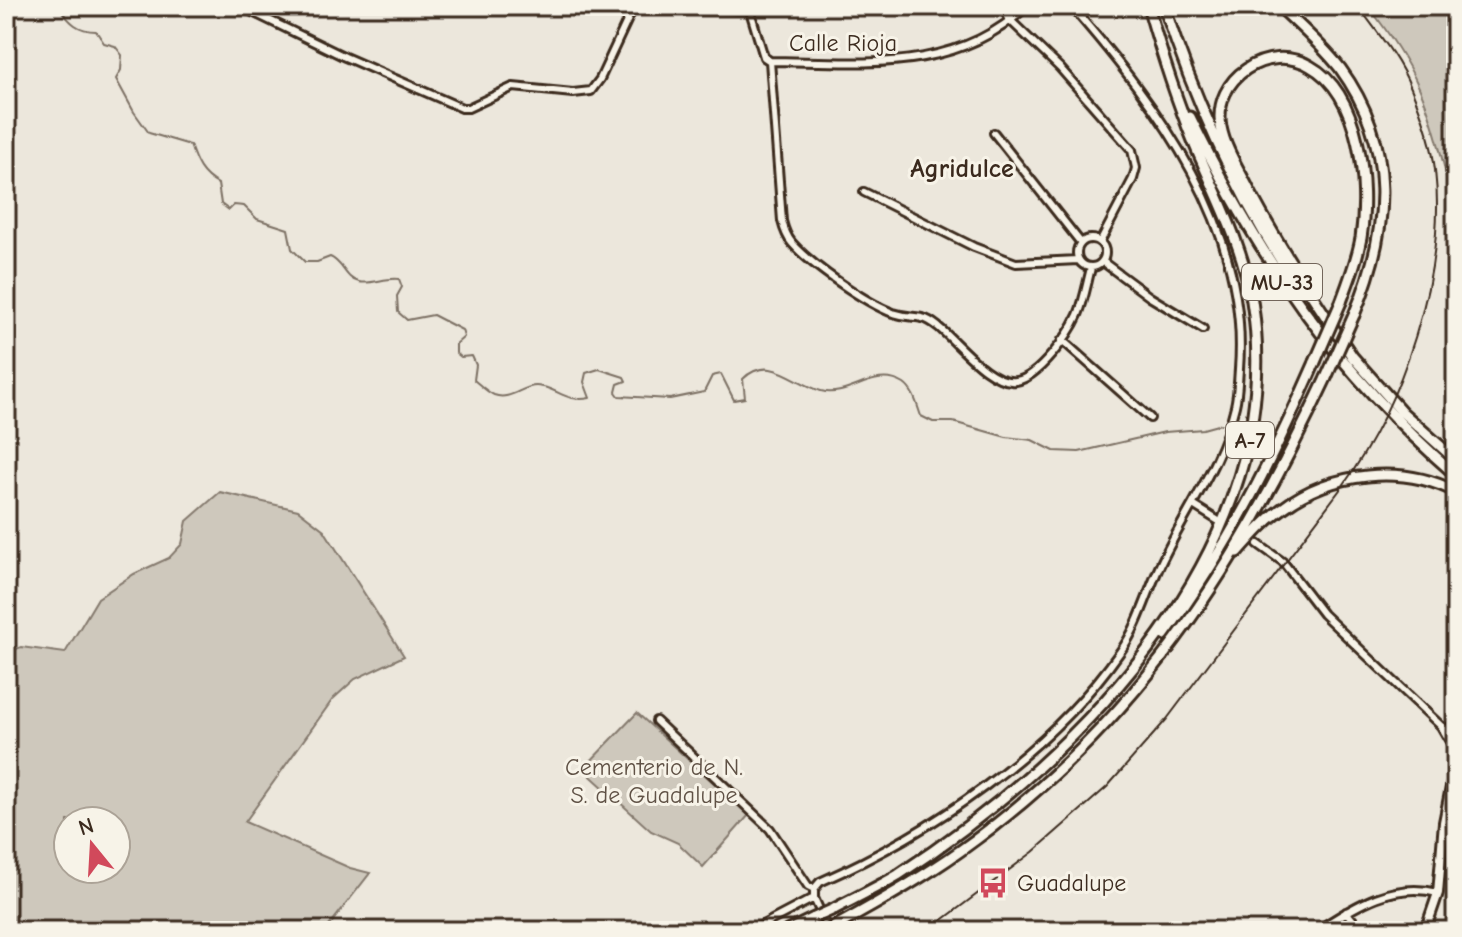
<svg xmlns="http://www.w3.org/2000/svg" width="1462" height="937" font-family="'Comic Neue',sans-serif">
<rect width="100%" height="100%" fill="#ece7dc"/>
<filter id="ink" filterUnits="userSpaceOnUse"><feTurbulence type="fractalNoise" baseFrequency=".0125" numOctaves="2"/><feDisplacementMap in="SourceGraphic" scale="16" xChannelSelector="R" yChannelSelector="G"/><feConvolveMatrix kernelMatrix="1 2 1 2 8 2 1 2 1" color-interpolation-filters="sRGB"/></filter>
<g filter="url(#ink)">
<path fill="#cec8bc" stroke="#84796d" stroke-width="2" fill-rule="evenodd" d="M 1368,6 L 1456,6 L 1456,182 L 1447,179 C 1430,105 1416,67 1368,6 Z
M 220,492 L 298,510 L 324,530 L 404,656 L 355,679 L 333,699 L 245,822 L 350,868 L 370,873 L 325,931 L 6,931 L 6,653 L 21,647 L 65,653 L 98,598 L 134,574 L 169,558 L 182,544 L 187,521 ZM 116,821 L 116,869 L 68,869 L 68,821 Z
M 637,713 L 749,815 L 703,867 L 678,843 L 651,831 L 583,769 Z"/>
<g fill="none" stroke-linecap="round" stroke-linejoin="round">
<path stroke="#7c7064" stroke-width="2" d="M 49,6 L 59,8 C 70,22 77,31 96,31 L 104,43 L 115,46 L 122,55 L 121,70 L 116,79 L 134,112 L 149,133 L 190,145 C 196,163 201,175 218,184 L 221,204 L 229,210 L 234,205 L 244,206 L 257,219 L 288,229 L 292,249 L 305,262 L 317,262 L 330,257 C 343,262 345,279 359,282 C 371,285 386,277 399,279 L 402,287 L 397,296 L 398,312 L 407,320 L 433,315 L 462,330 L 464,337 L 456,344 L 456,353 L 461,357 L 472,356 L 476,365 L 474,380 C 480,385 487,392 494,395 C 510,401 522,386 536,386 C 556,386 563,403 590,398 L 584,382 L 586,373 L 599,369 L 624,377 L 626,381 L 618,384 L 616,392 L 619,396 L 670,399 L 704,392 L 712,376 L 721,374 L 734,400 L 745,398 L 743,379 C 769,353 794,383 821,391 C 849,399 874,366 904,384 C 914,391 917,405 921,416 L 933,422 L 953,422 L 1006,437 L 1032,440 L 1054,451 L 1079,452 L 1165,432 L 1203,429 L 1221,424"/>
<path stroke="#c9c1b6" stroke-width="6" stroke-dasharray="6 3" stroke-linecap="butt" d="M 1219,522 L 1258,544"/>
<g stroke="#3b2a1e" stroke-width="12">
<path id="minor" d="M 240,6 L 345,57 L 462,108 L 468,108 L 513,87 L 573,93 L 591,91 L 600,79 L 634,6
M 1001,6 L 1011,21 L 1060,68 L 1132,150 L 1136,168 L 1133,179 L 1100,242
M 697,8 C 719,7 744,13 764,6
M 750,11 L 764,57 L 770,61 C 861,62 955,75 1027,6
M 770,61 L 782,221 C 784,229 786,236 792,243 C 811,265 866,303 893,313 C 917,321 920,310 943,331 C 961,347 992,385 1016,381 C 1038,378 1069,335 1078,315 C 1084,301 1087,283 1091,268
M 994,133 L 1081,243
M 864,192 L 974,247 L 1016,263 L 1078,260
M1077 253a14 14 0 1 1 28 0a14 14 0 1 1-28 0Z
M 1103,262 L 1150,297 L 1203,329
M 1062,340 L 1150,418
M 1193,505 L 1217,520
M 1258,544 L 1283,562 L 1323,614 L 1441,726 L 1452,745 L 1456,759
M 656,721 L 770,829 L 808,886 L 814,889 L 814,898 L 829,931
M 1441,726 L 1456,733
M 814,889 L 820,882 C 931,833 1050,752 1120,652 C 1140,624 1148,589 1163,559 C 1188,508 1222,462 1235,406 C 1238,394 1238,381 1239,369 C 1250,228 1159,107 1071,6
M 1346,912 L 1362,931
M 751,931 L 814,898
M 1316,931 C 1354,907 1392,881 1438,893"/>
</g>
<g stroke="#3b2a1e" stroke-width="14">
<path id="major" d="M 1425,931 L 1438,893 L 1444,822 L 1456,762"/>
</g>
<g stroke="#3b2a1e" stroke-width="15">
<path id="highway" d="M 1164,6 C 1194,98 1233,185 1285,267
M 1279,6 C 1300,26 1322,45 1340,68 C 1397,146 1390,230 1354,315
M 1190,117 C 1259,259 1336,371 1456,475
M 1341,302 C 1349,281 1357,260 1361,238 C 1369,186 1361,94 1310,66 C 1268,42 1212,78 1221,127 C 1225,148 1238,168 1248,188 C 1279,248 1317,303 1354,359
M 1351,355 L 1402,412 L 1456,460
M 1238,552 C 1252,536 1266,520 1283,508 C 1331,472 1402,464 1456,492
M 1164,635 C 1227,550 1273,458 1315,362
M 834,909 C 855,898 878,887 898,875 C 1084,754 1291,543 1252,301 C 1243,245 1216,195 1194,143 C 1176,99 1161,52 1148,6
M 836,926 C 878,903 921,879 960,851 C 1135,727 1237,569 1326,378
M 787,931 L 814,918"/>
</g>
<use href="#minor" stroke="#f7f3e8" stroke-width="6"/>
<use href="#major" stroke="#f7f3e8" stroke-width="8"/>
<use href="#highway" stroke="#f7f3e8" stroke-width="9"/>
<path stroke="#3b2a1e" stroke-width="2" d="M 928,931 L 1033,852 L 1107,787 L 1167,719 L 1342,487 C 1402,404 1447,273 1435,170 C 1432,142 1422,114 1411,88 C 1399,58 1377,32 1358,6"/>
<g stroke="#3b2a1e" stroke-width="15" stroke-linecap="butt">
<path id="highway-bridge" d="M 1315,362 L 1341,302
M 1326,378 L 1354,315
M 814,918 L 834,909
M 826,931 L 836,926"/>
</g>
<use href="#highway-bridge" stroke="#f7f3e8" stroke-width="9"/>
</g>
</g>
<defs>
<g id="bus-bare" transform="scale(2.4)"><path d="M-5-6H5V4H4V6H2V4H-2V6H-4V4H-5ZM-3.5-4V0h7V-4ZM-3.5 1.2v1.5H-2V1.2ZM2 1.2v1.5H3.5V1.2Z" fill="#d1495b" stroke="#f7f3e8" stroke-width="2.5" paint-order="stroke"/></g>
</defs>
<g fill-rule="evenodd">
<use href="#bus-bare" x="993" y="883"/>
</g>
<g text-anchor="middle" stroke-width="6" stroke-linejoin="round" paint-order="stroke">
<g fill="#f7f3e8" stroke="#73665b" stroke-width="2">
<rect x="1242" y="264" width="80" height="36" rx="6"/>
<rect x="1226" y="422" width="48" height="36" rx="6"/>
</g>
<g font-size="22" font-weight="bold" fill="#3b2a1e">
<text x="1282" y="290">MU-33</text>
<text x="1250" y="448">A-7</text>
</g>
<g font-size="24" fill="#3b2a1e" stroke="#f7f3e8">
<text x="843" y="51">Calle Rioja</text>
</g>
<g font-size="24" fill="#605246" stroke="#f7f3e8">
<text x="654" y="775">Cementerio de N.<tspan x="654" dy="28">S. de Guadalupe</tspan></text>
</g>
<g font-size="24" fill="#3b2a1e" stroke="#f7f3e8" text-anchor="start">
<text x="1017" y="891">Guadalupe</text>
</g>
<g font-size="26" font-weight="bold" fill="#3b2a1e" stroke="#f7f3e8">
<text x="962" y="177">Agridulce</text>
</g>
</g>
<rect width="1462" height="937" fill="none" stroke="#f7f3e8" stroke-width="32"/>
<rect x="16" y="16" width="1430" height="905" fill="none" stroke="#3b2a1e" stroke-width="3" filter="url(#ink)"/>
<g transform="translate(92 845) rotate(342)"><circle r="38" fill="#f7f3e8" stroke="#aca397" stroke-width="2"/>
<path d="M0-6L14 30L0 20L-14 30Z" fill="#d1495b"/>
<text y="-12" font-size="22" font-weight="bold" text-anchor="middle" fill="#3b2a1e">N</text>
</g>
</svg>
